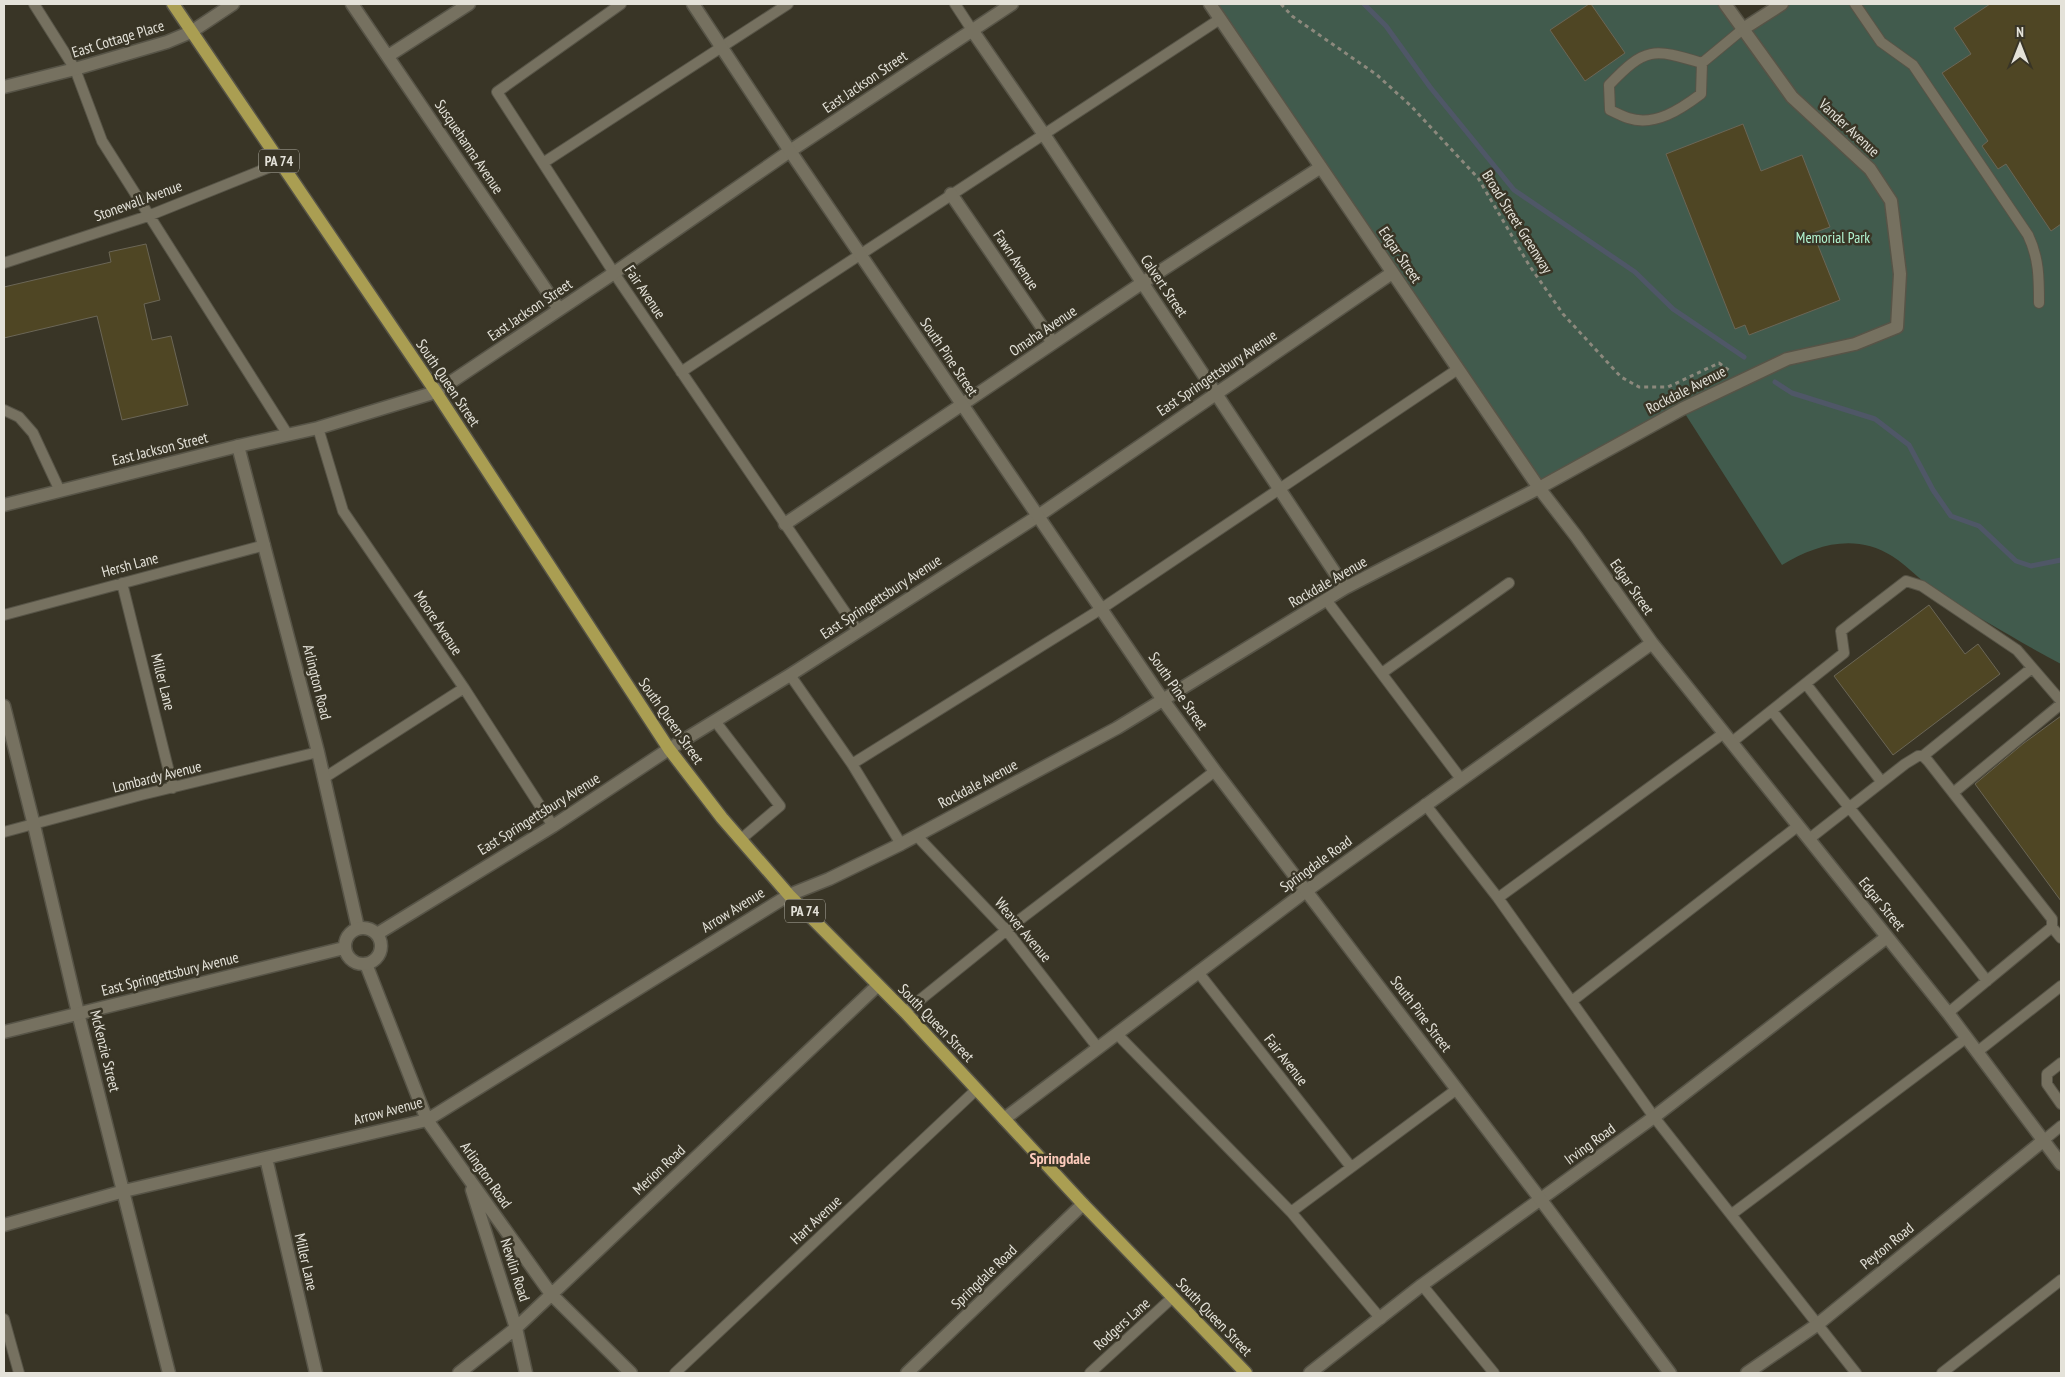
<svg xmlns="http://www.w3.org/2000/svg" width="2065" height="1377" font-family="'PT Sans Narrow',sans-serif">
<rect width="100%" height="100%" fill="#393526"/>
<path fill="#415b4d" d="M 1210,4 L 1725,4 L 1743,29 L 1782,4 L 2061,4 L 2061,664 C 2036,651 2011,636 1985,621 C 1970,612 1954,605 1939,594 C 1923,583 1909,567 1892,556 C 1856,533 1816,544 1782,565 L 1682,409 L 1539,488 Z"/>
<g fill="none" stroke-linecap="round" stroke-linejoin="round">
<path stroke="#4f5767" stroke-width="5" d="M 1364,4 L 1386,26 L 1430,87 L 1514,190 L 1635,272 L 1673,309 L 1744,357
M 1775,382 L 1792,393 L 1875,419 L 1909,445 L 1933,490 L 1951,516 L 1979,526 L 2016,561 L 2031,566 L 2061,560"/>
</g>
<path fill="#4f4624" stroke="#6b6656" d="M 1589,4 L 1591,4 L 1625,53 L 1585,81 L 1550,30 Z
M 1990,4 L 2061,4 L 2061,224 L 2051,231 L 2006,164 L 1998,169 L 1982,146 L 1988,141 L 1942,73 L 1971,54 L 1954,28 Z
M 1743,124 L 1761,171 L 1802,155 L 1830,227 L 1813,233 L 1840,300 L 1749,335 L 1745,325 L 1735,329 L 1666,154 Z
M 146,244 L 160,300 L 144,304 L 152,340 L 171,336 L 188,405 L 122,420 L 97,316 L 4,338 L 4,287 L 111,262 L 109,252 Z
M 1929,605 L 1965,654 L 1978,644 L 2000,674 L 1893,755 L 1834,676 Z
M 2061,716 L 2061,901 L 1975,784 L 2024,743 Z"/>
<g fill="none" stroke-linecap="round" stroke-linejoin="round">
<g stroke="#575447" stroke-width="12">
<path id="service" d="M 34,4 L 75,69 L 102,141 L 288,435
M 621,4 L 497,92 L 614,273 L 858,631
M 955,4 L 972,30
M 1855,4 L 1881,42 L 1913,65 L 2028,235 C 2039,258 2039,278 2039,303
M 1702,63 C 1653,48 1645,47 1609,85 L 1610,110 C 1616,113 1622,116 1628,118 C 1655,127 1681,109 1701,94 L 1702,63 L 1743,29
M 543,163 L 788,4
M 4,263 L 148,216 L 280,163
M 681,372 L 1220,19
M 4,410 L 19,417 L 33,433 L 60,491
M 318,428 L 343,511 L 464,688 L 553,826
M 122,583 L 173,788
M 1327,601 L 1461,779
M 4,615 L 265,545
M 1382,673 L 1509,583
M 790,675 L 852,764 L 901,844
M 1806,684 L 1881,781
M 1772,711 C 1843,801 1917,890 1987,981
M 715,721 L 780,806 L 740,840
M 1732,742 L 1844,653 L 1841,631 L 1906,581 L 1922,586 L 2017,650 L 2061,701
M 1923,756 L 2032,668
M 852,764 L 1101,609 L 1458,369
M 324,778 L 464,688
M 1953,793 L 2061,704
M 1425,804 L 1498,898 L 1654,1117 L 1856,1373
M 4,832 L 141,795 L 318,752
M 917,836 L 1007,931 L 1098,1048
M 1809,839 L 1905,764 L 1918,756 L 1923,756 L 1928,761 L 2052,919 L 2052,927 L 1948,1013
M 1498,898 L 1724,733
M 2052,927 L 2061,938
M 1198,972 L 1351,1167
M 1572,1001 L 1798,826
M 905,1012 L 1014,924 L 1215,771
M 1117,1034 L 1291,1212 L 1381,1319
M 1977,1052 L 2061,986
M 2061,1063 L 2047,1074 L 2047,1084 L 2061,1104
M 2044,1140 L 2061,1126
M 1291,1212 L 1457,1089
M 1732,1214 L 1966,1038
M 1422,1285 L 1494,1373
M 4,1319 L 19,1373
M 675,1373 L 977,1089
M 1090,1373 L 1173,1297
M 1942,1373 L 2061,1280"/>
</g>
<g stroke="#575447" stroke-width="15">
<path id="minor" d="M 352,4 L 559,309
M 1210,4 L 1539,488 L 1576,536 L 1652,643 L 1948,1013 L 2061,1164
M 1743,29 L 1782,4
M 972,30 L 1043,133 L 1345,588
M 388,56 L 469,4
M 4,87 L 75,69 L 167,42 L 191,32 L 233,4
M 951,194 L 1053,343
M 436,392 L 614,273 L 790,151 L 1012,4
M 238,446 L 318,752 L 358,928
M 785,524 L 1142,283 L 1321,167
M 4,706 L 33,821 L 78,1013 L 169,1373
M 669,749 L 790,675 L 1038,516 L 1392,273
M 366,964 L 427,1120 L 551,1294 L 631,1373
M 1004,1119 L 1306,891 L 1652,643
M 266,1158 L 316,1373
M 472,1190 L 516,1328 L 526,1373
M 4,1225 L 124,1191 L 427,1120 L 789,895 L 829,879 L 901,844 L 1117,728 L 1345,588 L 1539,488 L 1682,409 L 1787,359 L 1855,344 L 1897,327 L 1900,274 L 1891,201 L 1870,169 L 1792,97 L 1725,4
M 459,1373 L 516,1328 L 877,986
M 907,1373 L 1083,1204
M 1310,1373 L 1422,1285 L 1654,1117 L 1887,937
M 1747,1373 L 1818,1324 L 2044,1140"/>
</g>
<g stroke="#575447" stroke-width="15">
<path id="tertiary" d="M 693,4 L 790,151 L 1163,700 L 1215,771 L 1541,1200 L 1670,1373
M 4,505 L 238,446 L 318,428 L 436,392
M345 946a18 18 0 1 1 36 0a18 18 0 1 1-36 0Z
M 377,934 L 553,826 L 669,749
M 4,1032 L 344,948"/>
</g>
<g stroke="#575447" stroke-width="15">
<path id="primary" d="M 173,4 L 436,392 L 669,749 L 722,818 L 789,895 L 905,1012 L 1083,1204 L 1246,1373"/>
</g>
<path stroke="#8c897d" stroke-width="3" stroke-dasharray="4 4" stroke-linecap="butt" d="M 1281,4 L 1292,16 L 1377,75 L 1411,106 L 1478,178 L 1529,265 L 1563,314 L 1621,377 L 1639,387 L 1668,387 L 1719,363 L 1730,371"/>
<use href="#service" stroke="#767160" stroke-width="10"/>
<use href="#minor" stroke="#767160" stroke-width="12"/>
<use href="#tertiary" stroke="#767160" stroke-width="12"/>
<use href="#primary" stroke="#aa9e52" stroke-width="12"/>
</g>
<g text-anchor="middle" stroke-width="5" stroke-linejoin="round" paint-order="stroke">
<g fill="#393526" stroke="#b1aea3" stroke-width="1">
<rect x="259" y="149.5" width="40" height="23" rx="4"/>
<rect x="785" y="899.5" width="40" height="23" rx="4"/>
</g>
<g font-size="14" font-weight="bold" fill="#e4e2d9">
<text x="279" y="166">PA 74</text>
<text x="805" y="916">PA 74</text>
</g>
<g font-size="15" fill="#e4e2d9" stroke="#393526">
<text transform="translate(118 39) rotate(-17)" y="5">East Cottage Place</text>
<text transform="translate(865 82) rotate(-34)" y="5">East Jackson Street</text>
<text transform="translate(1849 128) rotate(43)" y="5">Vander Avenue</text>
<text transform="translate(469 147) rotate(56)" y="5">Susquehanna Avenue</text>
<text transform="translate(138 201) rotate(-20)" y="5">Stonewall Avenue</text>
<text transform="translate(1517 222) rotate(58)" y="5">Broad Street Greenway</text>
<text transform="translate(1400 255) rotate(56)" y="5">Edgar Street</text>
<text transform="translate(1016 260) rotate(56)" y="5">Fawn Avenue</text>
<text transform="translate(1164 286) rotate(56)" y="5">Calvert Street</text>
<text transform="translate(645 292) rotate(56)" y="5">Fair Avenue</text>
<text transform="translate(530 310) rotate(-34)" y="5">East Jackson Street</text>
<text transform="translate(1043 331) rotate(-34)" y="5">Omaha Avenue</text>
<text transform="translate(949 357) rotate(56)" y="5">South Pine Street</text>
<text transform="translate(1217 373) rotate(-34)" y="5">East Springettsbury Avenue</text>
<text transform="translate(448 383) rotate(56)" y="5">South Queen Street</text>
<text transform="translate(1686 390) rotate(-27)" y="5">Rockdale Avenue</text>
<text transform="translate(160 449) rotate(-14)" y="5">East Jackson Street</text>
<text transform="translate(130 565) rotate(-15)" y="5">Hersh Lane</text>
<text transform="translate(1328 582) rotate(-30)" y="5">Rockdale Avenue</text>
<text transform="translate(1632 587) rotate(55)" y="5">Edgar Street</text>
<text transform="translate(881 597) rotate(-33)" y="5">East Springettsbury Avenue</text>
<text transform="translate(438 623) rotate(56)" y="5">Moore Avenue</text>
<text transform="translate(163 682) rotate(76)" y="5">Miller Lane</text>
<text transform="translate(317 682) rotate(76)" y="5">Arlington Road</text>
<text transform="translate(1178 691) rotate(55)" y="5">South Pine Street</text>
<text transform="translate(671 721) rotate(55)" y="5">South Queen Street</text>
<text transform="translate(157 777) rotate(-14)" y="5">Lombardy Avenue</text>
<text transform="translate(978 784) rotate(-28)" y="5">Rockdale Avenue</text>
<text transform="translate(539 814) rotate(-32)" y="5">East Springettsbury Avenue</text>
<text transform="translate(1316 864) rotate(-36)" y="5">Springdale Road</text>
<text transform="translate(1882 904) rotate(51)" y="5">Edgar Street</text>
<text transform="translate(733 910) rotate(-32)" y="5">Arrow Avenue</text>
<text transform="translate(1023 930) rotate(50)" y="5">Weaver Avenue</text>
<text transform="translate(170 974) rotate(-14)" y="5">East Springettsbury Avenue</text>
<text transform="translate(1421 1014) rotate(53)" y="5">South Pine Street</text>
<text transform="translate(936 1023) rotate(46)" y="5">South Queen Street</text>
<text transform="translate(105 1051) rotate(76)" y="5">McKenzie Street</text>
<text transform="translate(1286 1060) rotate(52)" y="5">Fair Avenue</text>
<text transform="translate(388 1111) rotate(-15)" y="5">Arrow Avenue</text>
<text transform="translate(1590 1144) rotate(-36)" y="5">Irving Road</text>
<text transform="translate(659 1170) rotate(-43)" y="5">Merion Road</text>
<text transform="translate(486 1175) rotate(55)" y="5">Arlington Road</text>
<text transform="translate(816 1220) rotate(-43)" y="5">Hart Avenue</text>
<text transform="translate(1887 1246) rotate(-39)" y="5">Peyton Road</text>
<text transform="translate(306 1262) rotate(77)" y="5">Miller Lane</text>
<text transform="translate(515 1270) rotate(72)" y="5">Newlin Road</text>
<text transform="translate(984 1277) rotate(-44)" y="5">Springdale Road</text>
<text transform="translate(1214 1317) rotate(46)" y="5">South Queen Street</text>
<text transform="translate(1122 1324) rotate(-42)" y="5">Rodgers Lane</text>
</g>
<g font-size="15" fill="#b2f4d1" stroke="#393526">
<text x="1833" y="243">Memorial Park</text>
</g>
<g font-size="16" font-weight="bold" fill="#fccbbb" stroke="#393526">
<text x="1060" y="1164">Springdale</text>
</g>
</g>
<rect width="2065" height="1377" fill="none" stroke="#e4e2d9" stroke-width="10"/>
<g transform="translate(2020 45)" stroke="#393526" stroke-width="4" paint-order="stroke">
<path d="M0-4L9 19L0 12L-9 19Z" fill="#e4e2d9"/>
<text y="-8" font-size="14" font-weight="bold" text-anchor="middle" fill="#e4e2d9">N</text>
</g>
</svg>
